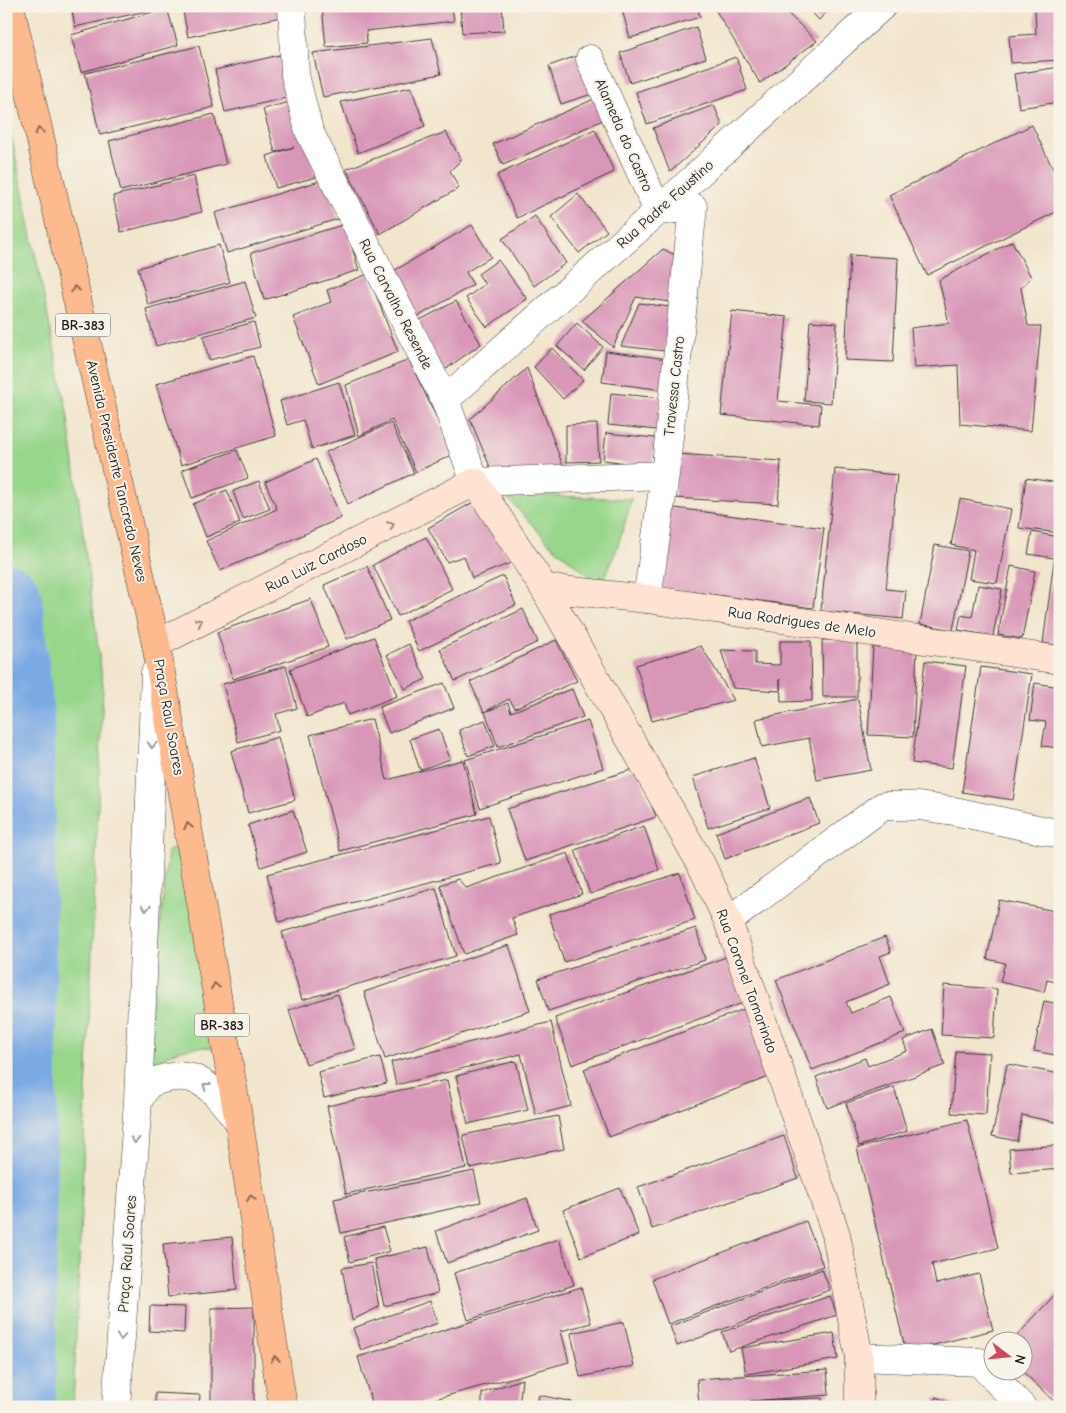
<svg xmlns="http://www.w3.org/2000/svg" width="1066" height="1413" font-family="'Comic Neue',sans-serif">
<rect width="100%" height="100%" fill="#f7f3e8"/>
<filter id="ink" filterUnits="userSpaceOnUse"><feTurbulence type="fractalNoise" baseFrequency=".02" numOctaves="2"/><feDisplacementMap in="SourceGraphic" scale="10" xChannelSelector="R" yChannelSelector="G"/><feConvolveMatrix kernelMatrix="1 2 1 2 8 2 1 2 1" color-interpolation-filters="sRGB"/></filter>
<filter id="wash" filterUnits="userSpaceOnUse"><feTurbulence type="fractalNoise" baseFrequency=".0096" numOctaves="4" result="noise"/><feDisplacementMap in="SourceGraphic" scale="20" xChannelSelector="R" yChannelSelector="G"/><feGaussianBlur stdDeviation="1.12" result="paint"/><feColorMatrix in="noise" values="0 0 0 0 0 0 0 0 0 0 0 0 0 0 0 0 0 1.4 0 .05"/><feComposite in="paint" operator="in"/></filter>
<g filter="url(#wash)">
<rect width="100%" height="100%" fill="#f2e5cd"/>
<path fill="#97d68b" stroke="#5a7954" d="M 6,109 L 67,411 L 103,685 L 73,1407 L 6,1407 Z
M 504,494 L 632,499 L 616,551 L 601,586 L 549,543 Z
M 177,849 L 224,1051 C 193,1041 171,1052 145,1068 L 168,850 Z"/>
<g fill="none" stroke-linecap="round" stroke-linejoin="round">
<path stroke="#7aa9e4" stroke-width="72" d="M 6,599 L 18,716 L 21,1081 L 20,1407"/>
</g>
<g id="blocks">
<path fill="#d997b8" d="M 71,6 L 164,6 L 165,7 L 75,27 Z
M 182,6 L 288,6 L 290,15 L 188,37 Z
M 322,6 L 452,6 L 454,21 L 366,31 L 367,43 L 326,47 Z
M 460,6 L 502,6 L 504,31 L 462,33 Z
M 621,6 L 697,6 L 700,17 L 630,38 Z
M 713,6 L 780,6 L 817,41 L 760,83 Z
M 806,6 L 832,6 L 819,20 Z
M 1035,6 L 1060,6 L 1060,60 L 1011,63 L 1009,36 L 1036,34 Z
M 167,8 L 178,45 L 81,72 L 71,35 Z
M 696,27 L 706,58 L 630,83 L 620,53 Z
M 432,38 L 441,74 L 323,97 L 313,53 Z
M 199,46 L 214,107 L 100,135 L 85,73 Z
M 284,54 L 294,96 L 225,112 L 215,70 Z
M 579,55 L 592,94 L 561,104 L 549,66 Z
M 736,57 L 747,90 L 647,124 L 636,92 Z
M 1060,67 L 1060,102 L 1019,108 L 1014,74 Z
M 411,87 L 425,126 L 358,153 L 341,102 Z
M 594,99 L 603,120 L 503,165 L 493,144 Z
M 290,102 L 306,144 L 316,177 L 276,188 L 267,156 L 294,147 L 275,152 L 263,109 Z
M 714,105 L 722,125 L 670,172 L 653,128 Z
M 214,114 L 226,164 L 121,191 L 109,141 Z
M 1032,125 L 1060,184 L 1060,210 L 927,275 L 889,195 Z
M 595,129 L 614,172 L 517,218 L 497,175 Z
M 446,132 L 461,160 L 450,171 L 459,188 L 380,234 L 346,169 Z
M 194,176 L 202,212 L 121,232 L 113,196 Z
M 326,179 L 338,219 L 227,253 L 215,213 Z
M 578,194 L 607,231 L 579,253 L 551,217 Z
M 535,216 L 566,263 L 534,286 L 502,239 Z
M 345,224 L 359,270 L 264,300 L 251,253 Z
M 472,225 L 491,257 L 466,272 L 473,285 L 417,317 L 392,272 Z
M 1012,241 L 1031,277 L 1021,288 L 1028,326 L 1041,326 L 1031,431 L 960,424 L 958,365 L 914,368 L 911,328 L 949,323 L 939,280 Z
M 219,245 L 230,282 L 148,305 L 138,268 Z
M 663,249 L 679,257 L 669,302 L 636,297 L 613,347 L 582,321 Z
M 850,255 L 898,258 L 893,362 L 845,360 Z
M 498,260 L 527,299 L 487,327 L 466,298 L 485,284 L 478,274 Z
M 368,274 L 398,352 L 319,384 L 293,317 L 331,302 L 327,290 Z
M 245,281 L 256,318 L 156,346 L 146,309 Z
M 456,301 L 481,344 L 443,371 L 418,321 Z
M 639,303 L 670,307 L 665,351 L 621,346 Z
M 732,311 L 787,317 L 778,401 L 821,405 L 819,425 L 721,415 Z
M 810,321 L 837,323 L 831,403 L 804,401 Z
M 254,322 L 260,347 L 209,360 L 203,336 Z
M 577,323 L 603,347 L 584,370 L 557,346 Z
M 552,348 L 583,380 L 563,399 L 534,367 Z
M 606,351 L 668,359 L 664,390 L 602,382 Z
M 253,356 L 276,436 L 181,465 L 156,384 Z
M 409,360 L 454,454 L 416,472 L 392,420 L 359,436 L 346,385 Z
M 527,368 L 564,469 L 493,474 L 470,419 Z
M 339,382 L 355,435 L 312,449 L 303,420 L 287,425 L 280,401 Z
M 611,393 L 661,398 L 657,430 L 608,425 Z
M 391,423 L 414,473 L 348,504 L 326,452 Z
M 597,424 L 599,461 L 566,462 L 566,425 Z
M 606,433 L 655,438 L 652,466 L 603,460 Z
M 237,450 L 248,478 L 192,498 L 182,470 Z
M 677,454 L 781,461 L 778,504 L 674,498 Z
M 316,459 L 341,518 L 220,571 L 206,541 L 277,509 L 265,482 Z
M 835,469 L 897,475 L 886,589 L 906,591 L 903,619 L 821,611 Z
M 1026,478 L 1060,483 L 1060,533 L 1019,528 Z
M 259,481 L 270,509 L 243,519 L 233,491 Z
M 227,490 L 240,523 L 206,537 L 193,504 Z
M 960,499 L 1011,509 L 997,583 L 969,579 L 974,550 L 951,545 Z
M 475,501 L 511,563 L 472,578 L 464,556 L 447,562 L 428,528 Z
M 668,507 L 824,528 L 813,608 L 657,587 Z
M 1032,532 L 1060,537 L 1060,559 L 1028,554 Z
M 426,537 L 452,589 L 398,616 L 373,565 Z
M 935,545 L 968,551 L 953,630 L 920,624 Z
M 1054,561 L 1060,562 L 1060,646 L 1043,643 Z
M 367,566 L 390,620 L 347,639 L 324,585 Z
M 1011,566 L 1035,571 L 1022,639 L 998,635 Z
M 503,576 L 516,605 L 419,651 L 405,621 Z
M 978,585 L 1002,589 L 993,636 L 958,630 L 961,615 L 972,617 Z
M 311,599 L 328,647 L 233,679 L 217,632 Z
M 523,609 L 538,642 L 455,681 L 440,649 Z
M 374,637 L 397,696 L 348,715 L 344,703 L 307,717 L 290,669 Z
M 556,640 L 577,681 L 515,708 L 509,699 L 484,712 L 470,682 Z
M 822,640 L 857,640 L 857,697 L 823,697 Z
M 780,641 L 811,641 L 812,701 L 781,702 L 780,679 L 780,691 L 733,688 L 721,650 L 755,651 L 755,664 L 780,665 Z
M 409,644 L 426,679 L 405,689 L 387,655 Z
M 701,646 L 734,700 L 652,721 L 636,665 Z
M 873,647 L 917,649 L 913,737 L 868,735 Z
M 925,661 L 966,666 L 952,768 L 912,763 Z
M 286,666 L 297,708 L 276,714 L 280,730 L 238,742 L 223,684 Z
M 981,667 L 1032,674 L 1013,800 L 962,792 Z
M 444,683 L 454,708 L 389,733 L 379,707 Z
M 1035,683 L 1060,687 L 1060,748 L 1042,746 L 1046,722 L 1030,720 Z
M 572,689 L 583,717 L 498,747 L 485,712 L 508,703 L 511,712 Z
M 858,699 L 871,770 L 817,780 L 809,738 L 762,747 L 756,719 Z
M 372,719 L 387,780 L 463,760 L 477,814 L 340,851 L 310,735 Z
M 485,720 L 495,746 L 468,756 L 459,730 Z
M 588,721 L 603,768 L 480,808 L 465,760 Z
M 439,729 L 450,759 L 420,770 L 410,739 Z
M 278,737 L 295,800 L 248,813 L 231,751 Z
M 1059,757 L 1060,757 L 1060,774 L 1056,774 Z
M 754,758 L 770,808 L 708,828 L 693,777 Z
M 637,768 L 656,817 L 525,861 L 507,809 Z
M 810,798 L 819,823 L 725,859 L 716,833 Z
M 293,810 L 307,852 L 261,867 L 248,825 Z
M 489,816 L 501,863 L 279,922 L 267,874 Z
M 644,826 L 659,870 L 590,894 L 575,850 Z
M 568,853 L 582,894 L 512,918 L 518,935 L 464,954 L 440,885 L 458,879 L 466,888 Z
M 680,873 L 695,920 L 564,962 L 549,914 Z
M 436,888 L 456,956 L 302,1000 L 282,932 Z
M 999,900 L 1060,912 L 1060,983 L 1047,980 L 1044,992 L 1000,982 L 1005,963 L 987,959 Z
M 696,928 L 705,960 L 548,1011 L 538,979 Z
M 885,937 L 891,952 L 880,956 L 890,984 L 846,1002 L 851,1013 L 891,997 L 905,1033 L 812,1070 L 776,980 Z
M 509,945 L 530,1011 L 385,1059 L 364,992 Z
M 726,957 L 743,1003 L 572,1065 L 555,1018 Z
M 944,985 L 997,989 L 994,1038 L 941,1035 Z
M 338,994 L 355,1049 L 306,1064 L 289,1010 Z
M 1044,1001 L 1060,1004 L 1060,1056 L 1034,1051 Z
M 750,1007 L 774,1075 L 609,1137 L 584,1069 Z
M 551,1022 L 571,1106 L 536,1115 L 521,1054 L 396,1085 L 391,1062 Z
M 932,1029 L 945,1065 L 827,1108 L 816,1077 L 865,1058 L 868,1066 L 907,1051 L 903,1040 Z
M 956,1051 L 990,1053 L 986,1115 L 951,1113 Z
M 380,1057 L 387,1083 L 324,1098 L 318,1072 Z
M 516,1061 L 528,1110 L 468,1124 L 456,1076 Z
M 1007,1064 L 1060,1074 L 1060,1123 L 1022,1115 L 1017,1141 L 992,1136 Z
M 447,1080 L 466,1168 L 346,1194 L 327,1106 Z
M 894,1087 L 907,1131 L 859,1146 L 846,1103 Z
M 558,1116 L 564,1149 L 470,1168 L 463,1135 Z
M 967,1120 L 998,1248 L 932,1264 L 936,1284 L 979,1274 L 993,1330 L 906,1352 L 857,1148 Z
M 784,1136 L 798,1178 L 652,1229 L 638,1187 Z
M 1060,1145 L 1060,1169 L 1011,1173 L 1009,1149 Z
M 474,1171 L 481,1202 L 341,1233 L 334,1199 Z
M 620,1188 L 639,1235 L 581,1257 L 563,1210 Z
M 527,1198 L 538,1230 L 447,1263 L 436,1231 Z
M 806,1221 L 823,1266 L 668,1324 L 652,1279 Z
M 383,1227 L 390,1251 L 350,1262 L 344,1237 Z
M 232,1237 L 237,1290 L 168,1297 L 163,1244 Z
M 559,1239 L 574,1285 L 468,1320 L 454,1273 Z
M 428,1247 L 438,1293 L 384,1306 L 374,1259 Z
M 371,1263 L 379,1307 L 352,1320 L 342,1268 Z
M 822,1269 L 830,1290 L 677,1346 L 670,1326 Z
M 581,1287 L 591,1323 L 561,1331 L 569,1362 L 406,1407 L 373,1407 L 358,1357 Z
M 1060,1289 L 1060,1407 L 1021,1370 L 1024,1370 L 1024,1340 L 1013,1340 Z
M 830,1296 L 837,1315 L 729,1351 L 722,1332 Z
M 430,1301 L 438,1323 L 361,1350 L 353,1328 Z
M 150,1306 L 185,1307 L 184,1333 L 149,1331 Z
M 254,1307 L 254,1407 L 211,1407 L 211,1308 Z
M 624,1322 L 634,1366 L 580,1377 L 571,1333 Z
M 834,1333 L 838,1359 L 746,1374 L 741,1348 Z
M 827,1370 L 829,1395 L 750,1401 L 822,1398 L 823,1407 L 722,1407 L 722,1403 L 699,1405 L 697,1379 Z
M 522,1379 L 519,1407 L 482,1407 L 482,1393 Z
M 155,1393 L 200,1395 L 199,1407 L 155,1407 Z
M 539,1395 L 572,1402 L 571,1407 L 536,1407 Z
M 936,1397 L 960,1407 L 932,1407 Z"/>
</g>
</g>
<g filter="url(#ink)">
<use href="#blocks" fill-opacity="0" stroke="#3c3a37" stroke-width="1"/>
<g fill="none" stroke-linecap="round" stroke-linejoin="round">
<g stroke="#3c3a37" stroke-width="29">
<path id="street" d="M 292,6 L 295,75 L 309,131 L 445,400 L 475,482 L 665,475
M 590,59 L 658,211 L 693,207 L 665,475 L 647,599
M 445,400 L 658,211 L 882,6
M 728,921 L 883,806 L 918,806 L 954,811 L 1060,834
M 138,1101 L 148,1084 C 196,1064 211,1086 239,1122
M 859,1357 L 979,1362 L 1022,1407
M 116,1407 L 138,1101 L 155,673"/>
</g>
<g stroke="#3c3a37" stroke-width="29">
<path id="secondary" d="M 544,588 L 647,599 L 1060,660
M 156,644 L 475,482 L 544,588 L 701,864 L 728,921 L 836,1234 L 859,1357 L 859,1407"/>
</g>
<g stroke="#3c3a37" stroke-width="29">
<path id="highway" d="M 10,6 L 156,644 L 239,1122 L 283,1407"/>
</g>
<use href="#street" stroke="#fff" stroke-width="28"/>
<use href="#secondary" stroke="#fee3d2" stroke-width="28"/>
<use href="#highway" stroke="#fcba8e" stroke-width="28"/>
</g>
<defs><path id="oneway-chevron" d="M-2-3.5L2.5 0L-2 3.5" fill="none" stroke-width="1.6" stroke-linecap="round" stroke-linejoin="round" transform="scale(1.25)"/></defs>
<g stroke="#8c6b55">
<use href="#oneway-chevron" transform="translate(39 131) rotate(-103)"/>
<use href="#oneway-chevron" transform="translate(75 289) rotate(-103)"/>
<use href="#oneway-chevron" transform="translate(188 826) rotate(-100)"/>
<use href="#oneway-chevron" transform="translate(215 986) rotate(-100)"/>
<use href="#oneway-chevron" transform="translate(251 1198) rotate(-99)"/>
<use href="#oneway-chevron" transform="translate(275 1359) rotate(-99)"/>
</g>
<g stroke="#988980">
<use href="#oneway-chevron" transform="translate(391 525) rotate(-27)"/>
<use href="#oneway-chevron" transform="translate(199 622) rotate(-27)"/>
</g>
<g stroke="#999">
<use href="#oneway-chevron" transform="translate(152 745) rotate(92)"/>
<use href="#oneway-chevron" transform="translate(146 908) rotate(92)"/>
<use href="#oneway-chevron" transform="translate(206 1086) rotate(-143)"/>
<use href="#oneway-chevron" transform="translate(135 1140) rotate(94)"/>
<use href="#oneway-chevron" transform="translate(121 1337) rotate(94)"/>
</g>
</g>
<g text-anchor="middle" stroke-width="4" stroke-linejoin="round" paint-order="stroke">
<g fill="#f7f3e8" stroke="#5e5c59" stroke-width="1">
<rect x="55.5" y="313.5" width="55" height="23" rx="4"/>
<rect x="194.5" y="1013.5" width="55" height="23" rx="4"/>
</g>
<g font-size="14" font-weight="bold" fill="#1c1c1c">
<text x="83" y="330">BR-383</text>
<text x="222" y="1030">BR-383</text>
</g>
<g font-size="15" fill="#1c1c1c" stroke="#f7f3e8">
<text transform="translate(624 135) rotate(66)" y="5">Alameda do Castro</text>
<text transform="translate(665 204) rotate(-42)" y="5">Rua Padre Faustino</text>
<text transform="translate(396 304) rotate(63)" y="5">Rua Carvalho Resende</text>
<text transform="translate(674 386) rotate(-84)" y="5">Travessa Castro</text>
<text transform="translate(117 471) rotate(77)" y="5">Avenida Presidente Tancredo Neves</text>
<text transform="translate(316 563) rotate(-27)" y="5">Rua Luiz Cardoso</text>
<text transform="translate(802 622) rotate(8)" y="5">Rua Rodrigues de Melo</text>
<text transform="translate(169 717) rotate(80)" y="5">Praça Raul Soares</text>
<text transform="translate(747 981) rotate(70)" y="5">Rua Coronel Tamarindo</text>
<text transform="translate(127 1254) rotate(-86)" y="5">Praça Raul Soares</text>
</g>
</g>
<rect width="1066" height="1413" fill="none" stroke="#f7f3e8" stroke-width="25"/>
<g transform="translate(1008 1356) rotate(106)"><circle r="24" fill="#f7f3e8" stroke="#9f9d96"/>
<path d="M0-4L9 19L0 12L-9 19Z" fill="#d1495b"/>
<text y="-8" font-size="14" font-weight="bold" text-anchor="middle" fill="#1c1c1c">N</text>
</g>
</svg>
